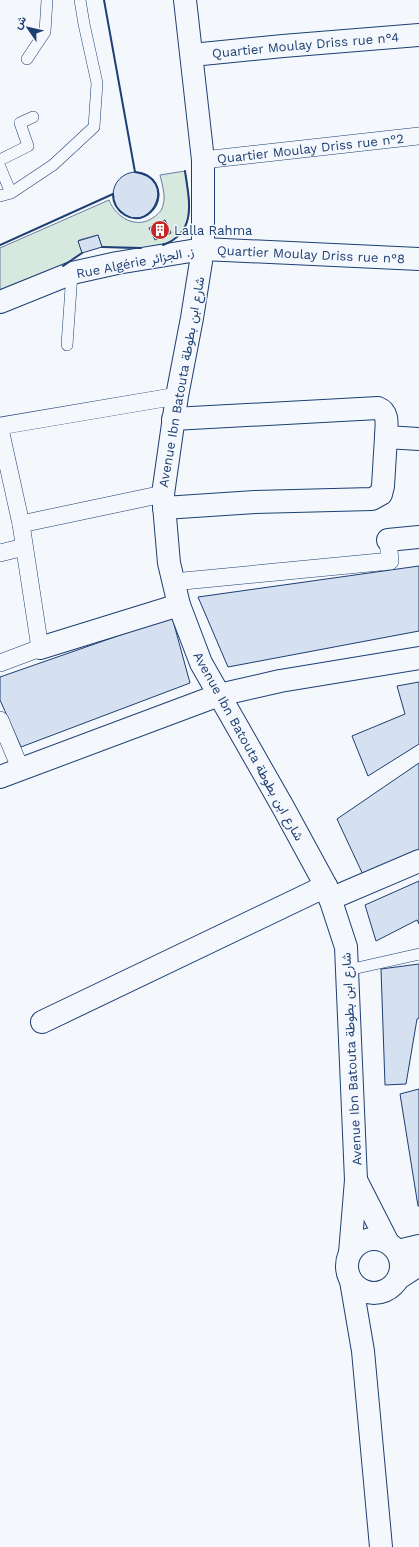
<svg xmlns="http://www.w3.org/2000/svg" width="419" height="1547" font-family="'Work Sans',Vazirmatn,sans-serif">
<rect width="100%" height="100%" fill="#f4f7fb"/>
<path fill="#d7e8df" stroke="#687fa3" d="M 185,171 C 187,184 190,198 189,211 C 187,255 132,248 102,247 L 98,235 L 79,240 L 82,253 L 58,269 L 0,295 L 0,248 L 109,200 C 116,218 137,230 154,217 C 158,214 162,211 163,205 C 166,196 162,184 160,175 Z"/>
<path fill="#d5e0f0" stroke="#1d3f73" d="M113 195a23 23 0 1 1 46 0a23 23 0 1 1-46 0Z
M 165,220 L 171,233 L 155,240 L 149,228 Z
M 98,235 L 102,247 L 82,253 L 78,241 Z
M 419,566 L 419,631 L 228,667 L 198,597 Z
M 172,617 L 190,683 L 21,747 L 0,700 L 0,677 Z
M 419,682 L 419,744 L 368,776 L 352,736 L 405,714 L 397,686 Z
M 419,763 L 419,857 L 365,879 L 337,819 Z
M 419,881 L 419,924 L 417,920 L 376,941 L 365,905 Z
M 419,964 L 419,1018 L 417,1019 L 406,1084 L 385,1085 L 381,969 Z
M 419,1089 L 419,1206 L 418,1206 L 400,1094 Z"/>
<g fill="none" stroke-linecap="round" stroke-linejoin="round">
<g stroke="#1d3f73" stroke-width="12">
<path id="service" d="M 27,59 L 45,32 L 47,0
M 0,160 L 28,146 L 20,123 L 33,117
M 0,167 L 11,193
M 0,196 L 11,193 L 53,165 L 94,127 L 97,83 L 84,24 L 80,0
M 67,345 L 72,273
M 348,970 L 419,954"/>
</g>
<g stroke="#1d3f73" stroke-width="18">
<g id="pedestrian">
<path id="s1" d="M 203,160 L 419,136"/>
<path d="M 0,426 L 177,396"/>
<path d="M 0,429 L 21,524 L 40,648 L 0,663"/>
<path d="M 21,524 L 163,494"/>
<path d="M 0,553 L 24,547"/>
<path d="M 173,582 L 390,561 L 388,540"/>
<path d="M 0,720 L 21,770"/>
</g>
</g>
<g stroke="#1d3f73" stroke-width="24">
<g id="minor">
<path d="M 185,0 L 203,160 L 203,249 L 192,318 L 177,396 L 163,494 L 169,563 L 179,605 L 201,663 L 283,807 L 326,886 L 346,947 L 356,1180 L 350,1253"/>
<path id="s2" d="M 192,55 L 283,46 L 419,35"/>
<path id="s3" d="M 0,302 L 72,273 L 117,263 L 203,249 L 419,259"/>
<path d="M 173,419 L 378,408 C 390,413 386,427 386,437"/>
<path d="M 164,508 L 255,502 L 372,499 L 381,494 L 383,486 L 386,437 L 419,439"/>
<path d="M 388,540 L 419,537"/>
<path d="M 40,648 L 179,605"/>
<path d="M 0,777 L 219,695 L 280,681 L 419,658"/>
<path d="M 330,899 L 419,861"/>
<path d="M 42,1022 L 326,886"/>
<path d="M 356,1180 L 387,1241"/>
<circle cx="374" cy="1266" r="27"/>
<path d="M 398,1251 L 419,1246"/>
<path d="M 399,1278 L 419,1265"/>
<path d="M 351,1281 L 363,1351 L 381,1547"/>
</g>
</g>
<use href="#service" stroke="#f4f7fb" stroke-width="11"/>
<use href="#pedestrian" stroke="#f4f7fb" stroke-width="17"/>
<use href="#minor" stroke="#f4f7fb" stroke-width="22"/>
<path stroke="#1d3f73" stroke-width="2" d="M 0,245 L 113,194 C 113,203 117,210 125,215 C 153,232 178,178 135,172 L 104,0
M 163,245 C 198,232 189,200 185,171
M 102,247 L 141,248
M 63,266 L 82,253"/>
</g>
<defs>
<g id="building-disc" transform="scale(1)"><circle r="9.5" fill="#c62828" stroke="#f4f7fb"/><path d="M-4-6H4V6H1V3H-1V6H-4ZM-2.5-4.3h1.7v1.8h-1.7ZM.8-4.3h1.7v1.8H.8ZM-2.5-1h1.7V.8h-1.7ZM.8-1h1.7V.8H.8Z" fill="#fff"/></g>
</defs>
<g fill-rule="evenodd">
<use href="#building-disc" x="160" y="230"/>
</g>
<g text-anchor="middle" stroke-width="3" stroke-linejoin="round" paint-order="stroke">
<g font-size="13" fill="#1d3f73" stroke="#f4f7fb">
<text dy="5" stroke="none"><textPath href="#s2" startOffset="114">Quartier Moulay Driss rue n°4</textPath></text>
<text dy="5" stroke="none"><textPath href="#s1" startOffset="108">Quartier Moulay Driss rue n°2</textPath></text>
<text dy="5" stroke="none"><textPath href="#s3" startOffset="319">Quartier Moulay Driss rue n°8</textPath></text>
<text transform="translate(135 262) rotate(-11)" y="5">Rue Algérie ز. الجزائر</text>
<text transform="translate(181 382) rotate(-80)" y="5">Avenue Ibn Batouta شارع ابن بطوطة</text>
<text transform="translate(249 746) rotate(61)" y="5">Avenue Ibn Batouta شارع ابن بطوطة</text>
<text transform="translate(351 1059) rotate(-93)" y="5">Avenue Ibn Batouta شارع ابن بطوطة</text>
</g>
<g font-size="13" fill="#1d3f73" stroke="#f4f7fb" text-anchor="start">
<text x="174" y="235">Lalla Rahma</text>
</g>
</g>
<g transform="translate(28 28) rotate(304)" stroke="#f4f7fb" stroke-width="3" paint-order="stroke">
<path d="M0-3L7 15L0 10L-7 15Z" fill="#1d3f73"/>
<text y="-6" font-size="11" font-weight="bold" text-anchor="middle" fill="#1d3f73">ش</text>
</g>
</svg>
